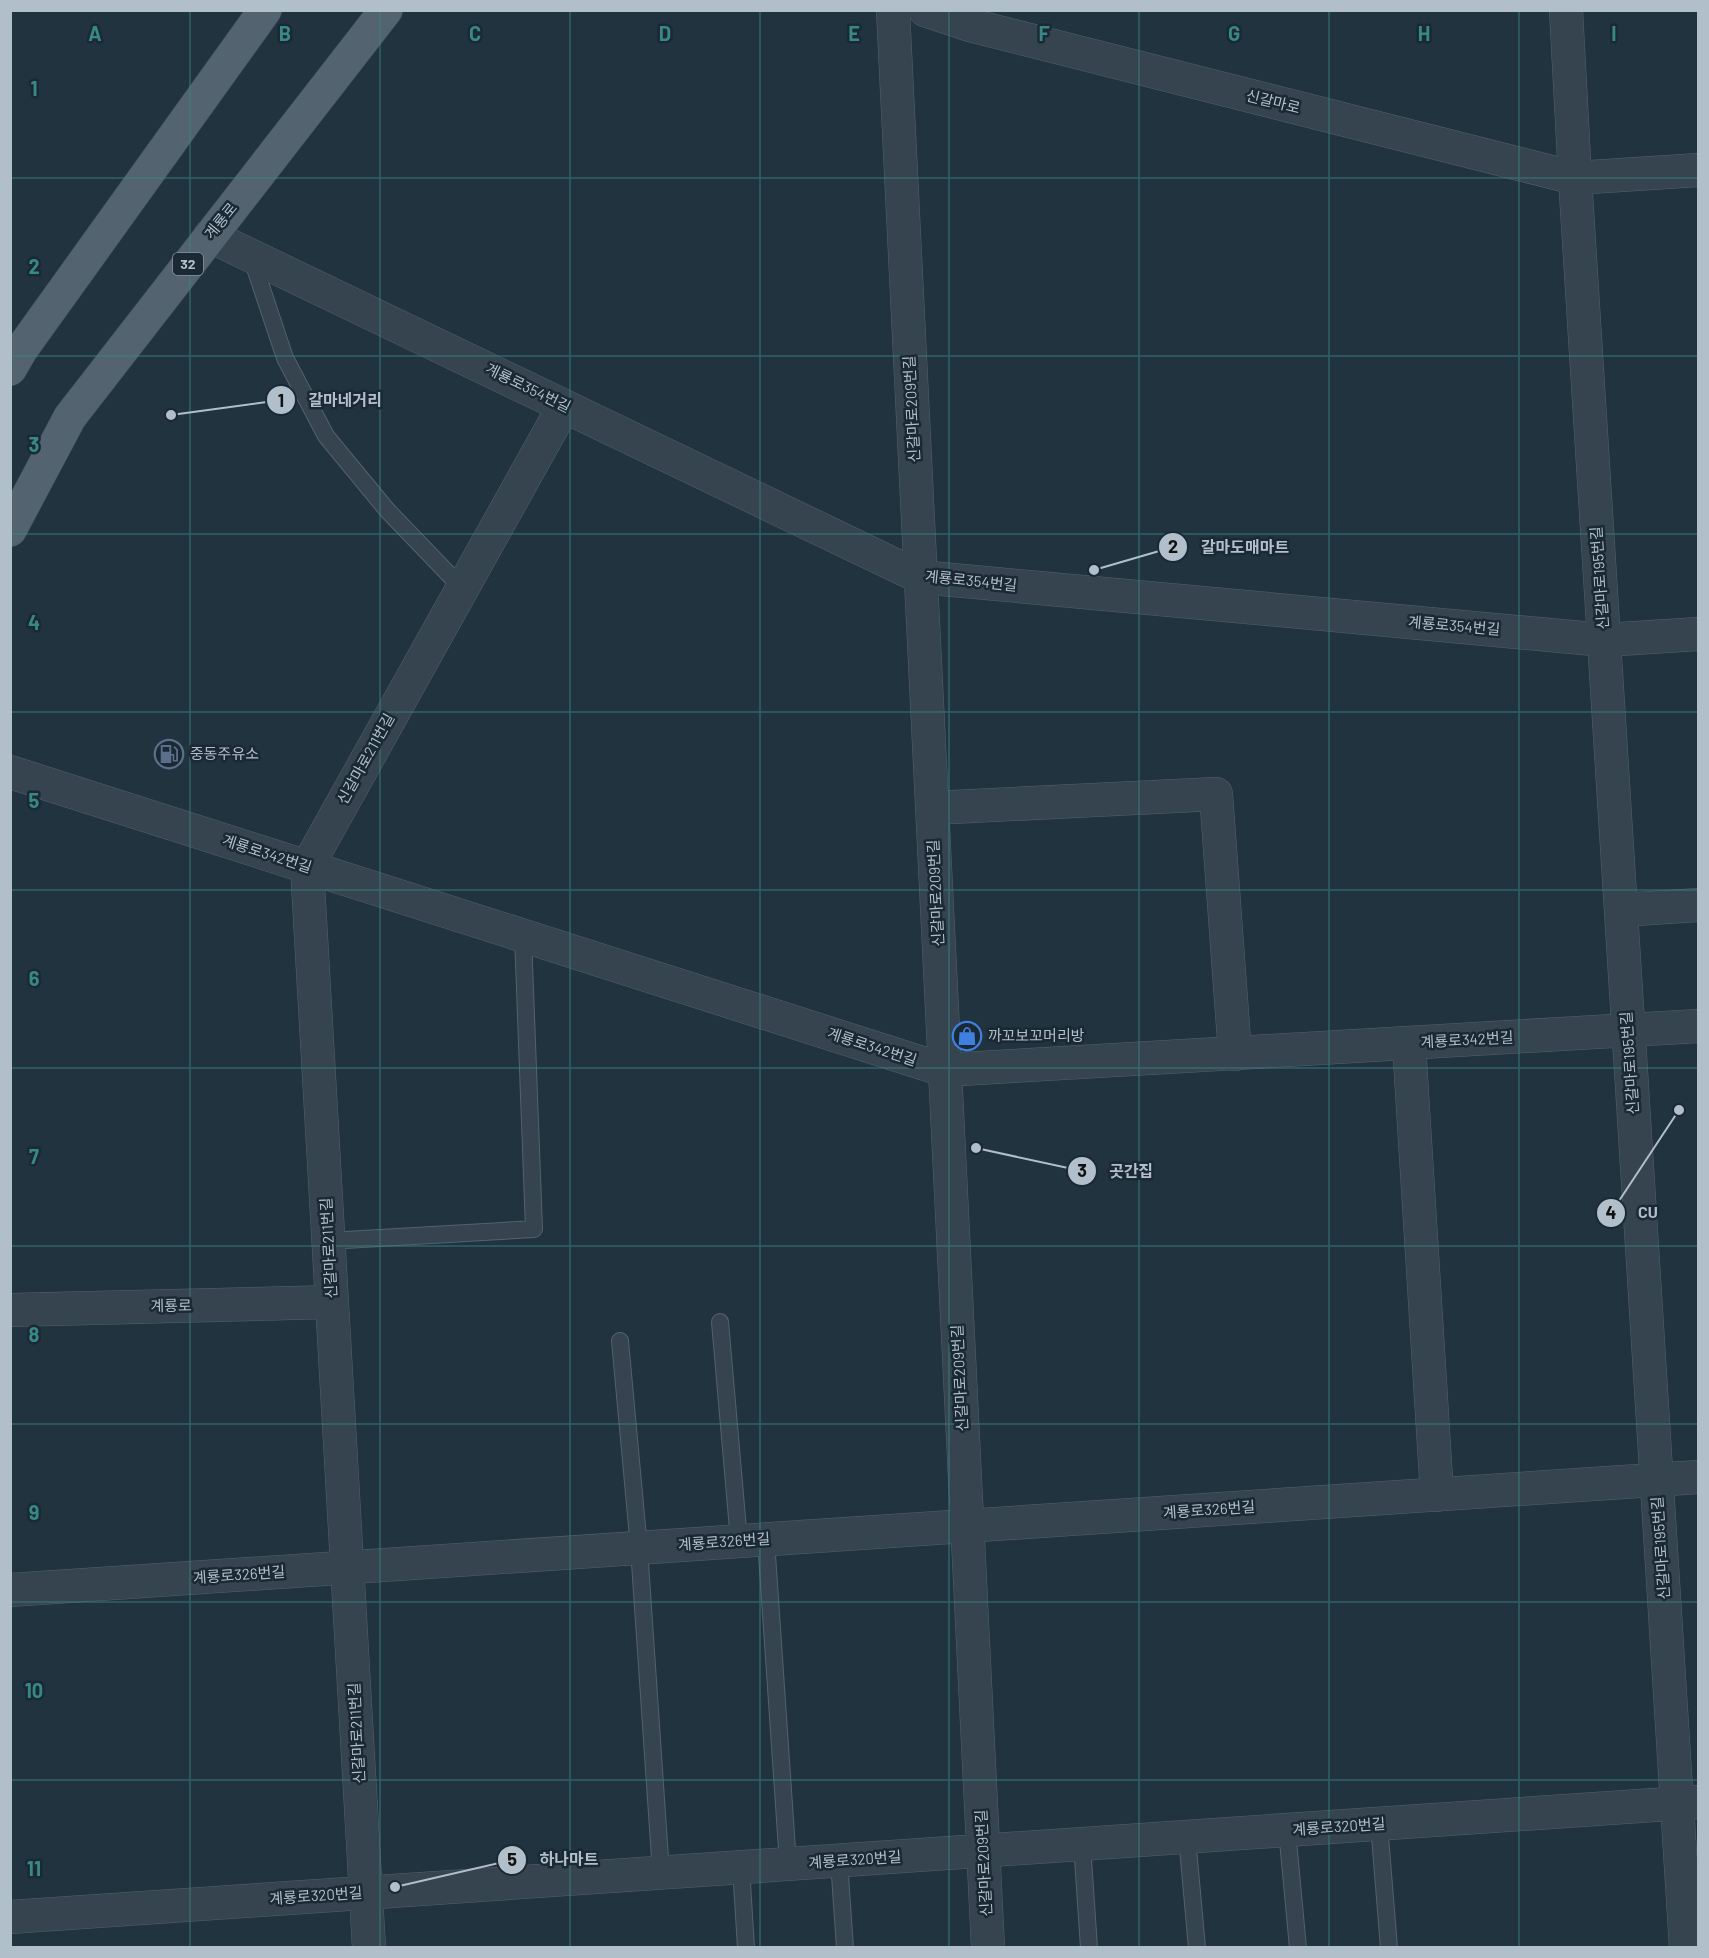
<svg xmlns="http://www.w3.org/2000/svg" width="1709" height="1958" font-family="Barlow,'Noto Sans KR',sans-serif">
<rect width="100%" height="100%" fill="#21333f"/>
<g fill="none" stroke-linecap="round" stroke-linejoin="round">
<g stroke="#53626d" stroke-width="18">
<path id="service" d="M 251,256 L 285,358 L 326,436 L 387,510 L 461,587
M 328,1241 L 534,1229 L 523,936
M 720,1322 L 739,1541
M 620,1341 L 639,1548 L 661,1873
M 766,1540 L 788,1864
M 1379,1824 L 1389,1948
M 1287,1830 L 1298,1948
M 1187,1837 L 1197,1948
M 1082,1844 L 1089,1948
M 839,1861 L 845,1948
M 741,1867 L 746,1948"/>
</g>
<g stroke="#53626d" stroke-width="34">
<path id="minor" d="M 893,10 L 988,1948
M 1566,10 L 1575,178 L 1686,1948
M 210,236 L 920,577 L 1604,640 L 1698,634
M 10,772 L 944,1070 L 1698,1026
M 932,808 L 1216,794 L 1235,1054
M 1621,910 L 1698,905
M 1409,1044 L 1437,1495
M 10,1310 L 332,1302
M 10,1590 L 1698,1477
M 10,1917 L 1698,1802
M 369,1948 L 307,867 L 564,406"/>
</g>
<g stroke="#53626d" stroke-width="34">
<path id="tertiary" d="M 925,10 L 970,25 L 1575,178 L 1698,170"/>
</g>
<g stroke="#41505b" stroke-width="34">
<path id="primary" d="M 10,369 L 21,350 L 265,10
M 10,530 L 70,417 L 386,10"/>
</g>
<use href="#service" stroke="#35444f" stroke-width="16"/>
<use href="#minor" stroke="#35444f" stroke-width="33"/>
<use href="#tertiary" stroke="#35444f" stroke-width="33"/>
<use href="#primary" stroke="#53636f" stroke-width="33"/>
</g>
<path fill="none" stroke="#388885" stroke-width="1.5" stroke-opacity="0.55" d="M 190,10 L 190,1948M 380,10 L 380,1948M 570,10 L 570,1948M 760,10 L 760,1948M 949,10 L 949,1948M 1139,10 L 1139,1948M 1329,10 L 1329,1948M 1519,10 L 1519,1948M 10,178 L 1698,178M 10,356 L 1698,356M 10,534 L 1698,534M 10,712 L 1698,712M 10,890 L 1698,890M 10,1068 L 1698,1068M 10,1246 L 1698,1246M 10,1424 L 1698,1424M 10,1602 L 1698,1602M 10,1780 L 1698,1780"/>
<defs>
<g id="fuel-ring" transform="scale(1.5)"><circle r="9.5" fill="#1a2934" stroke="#5c6f8a" stroke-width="1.5"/><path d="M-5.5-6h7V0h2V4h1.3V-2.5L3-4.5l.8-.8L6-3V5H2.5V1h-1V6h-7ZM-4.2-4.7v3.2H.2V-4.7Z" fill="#5c6f8a"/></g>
<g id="shop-ring" transform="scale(1.5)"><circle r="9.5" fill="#1a2934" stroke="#3f7fe0" stroke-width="1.5"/><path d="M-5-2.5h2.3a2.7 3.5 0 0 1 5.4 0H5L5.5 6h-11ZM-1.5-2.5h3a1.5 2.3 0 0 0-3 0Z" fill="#3f7fe0"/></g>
</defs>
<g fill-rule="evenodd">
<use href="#fuel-ring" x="169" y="754"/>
<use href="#shop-ring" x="967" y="1036"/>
</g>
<g text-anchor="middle" stroke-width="5" stroke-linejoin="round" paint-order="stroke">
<rect fill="#1a2934" stroke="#84929d" stroke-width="1.5" x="173" y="253" width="30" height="22" rx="4.5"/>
<g font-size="14" font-weight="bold" fill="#b1bfca">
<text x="188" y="269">32</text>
</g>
<g font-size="15" fill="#b1bfca" stroke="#1a2934">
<text transform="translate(1273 102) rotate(14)" y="5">신갈마로</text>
<text transform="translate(221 221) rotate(-51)" y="5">계룡로</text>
<text transform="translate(528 388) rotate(26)" y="5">계룡로354번길</text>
<text transform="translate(912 409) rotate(-93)" y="5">신갈마로209번길</text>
<text transform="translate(1600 578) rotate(-94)" y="5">신갈마로195번길</text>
<text transform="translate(971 581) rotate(6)" y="5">계룡로354번길</text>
<text transform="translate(1454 626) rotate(5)" y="5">계룡로354번길</text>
<text transform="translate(366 759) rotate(-61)" y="5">신갈마로211번길</text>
<text transform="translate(267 854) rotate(18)" y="5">계룡로342번길</text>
<text transform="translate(936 893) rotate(-93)" y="5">신갈마로209번길</text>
<text transform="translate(1467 1040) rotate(-3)" y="5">계룡로342번길</text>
<text transform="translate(872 1047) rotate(18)" y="5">계룡로342번길</text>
<text transform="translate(1630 1063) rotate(-94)" y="5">신갈마로195번길</text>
<text transform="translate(329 1248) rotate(-93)" y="5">신갈마로211번길</text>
<text transform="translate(171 1306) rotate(-1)" y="5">계룡로</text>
<text transform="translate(960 1378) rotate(-93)" y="5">신갈마로209번길</text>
<text transform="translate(1209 1510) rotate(-4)" y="5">계룡로326번길</text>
<text transform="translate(724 1542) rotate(-4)" y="5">계룡로326번길</text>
<text transform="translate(1661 1548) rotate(-94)" y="5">신갈마로195번길</text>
<text transform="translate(239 1575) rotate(-4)" y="5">계룡로326번길</text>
<text transform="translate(357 1733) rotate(-93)" y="5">신갈마로211번길</text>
<text transform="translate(1339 1827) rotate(-4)" y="5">계룡로320번길</text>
<text transform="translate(855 1860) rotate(-4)" y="5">계룡로320번길</text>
<text transform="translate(984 1863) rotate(-93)" y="5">신갈마로209번길</text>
<text transform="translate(316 1896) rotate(-4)" y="5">계룡로320번길</text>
</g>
<g font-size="15" fill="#b1bfca" stroke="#1a2934" text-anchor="start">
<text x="190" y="759">중동주유소</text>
<text x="988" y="1041">까꼬보꼬머리방</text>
</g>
</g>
<g font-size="20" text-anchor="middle" font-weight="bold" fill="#388885" stroke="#1a2934" stroke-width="5" stroke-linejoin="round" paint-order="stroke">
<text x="95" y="41">A</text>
<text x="285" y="41">B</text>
<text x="475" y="41">C</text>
<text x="665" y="41">D</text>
<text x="854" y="41">E</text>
<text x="1044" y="41">F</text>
<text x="1234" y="41">G</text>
<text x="1424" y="41">H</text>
<text x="1614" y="41">I</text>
<text x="34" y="96">1</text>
<text x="34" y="274">2</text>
<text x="34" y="452">3</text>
<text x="34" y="630">4</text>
<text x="34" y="808">5</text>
<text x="34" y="986">6</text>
<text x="34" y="1164">7</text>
<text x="34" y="1342">8</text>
<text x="34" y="1520">9</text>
<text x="34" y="1698">10</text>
<text x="34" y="1876">11</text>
</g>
<path fill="none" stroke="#b1bfca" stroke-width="2" d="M171 415L281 400M1094 570L1173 547M976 1148L1082 1171M1679 1110L1611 1213M395 1887L512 1860"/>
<g fill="#b1bfca" stroke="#1a2934" stroke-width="2">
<circle cx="171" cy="415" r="6"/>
<circle cx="1094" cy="570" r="6"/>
<circle cx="976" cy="1148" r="6"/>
<circle cx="1679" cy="1110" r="6"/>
<circle cx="395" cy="1887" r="6"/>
<circle cx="281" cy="400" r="15"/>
<circle cx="1173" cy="547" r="15"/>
<circle cx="1082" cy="1171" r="15"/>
<circle cx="1611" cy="1213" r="15"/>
<circle cx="512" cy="1860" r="15"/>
</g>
<g font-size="18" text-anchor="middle" font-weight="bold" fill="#111">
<text x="281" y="407">1</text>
<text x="1173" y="553">2</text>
<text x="1082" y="1177">3</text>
<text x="1611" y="1219">4</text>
<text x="512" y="1866">5</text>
</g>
<g font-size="16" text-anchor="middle" font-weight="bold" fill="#b1bfca" stroke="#1a2934" stroke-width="5" stroke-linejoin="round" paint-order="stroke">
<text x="345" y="406">갈마네거리</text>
<text x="1245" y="553">갈마도매마트</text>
<text x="1131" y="1177">곳간집</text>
<text x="1648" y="1218">CU</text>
<text x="569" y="1865">하나마트</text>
</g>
<rect width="1709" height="1958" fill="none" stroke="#b1bfca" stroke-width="24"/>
</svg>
